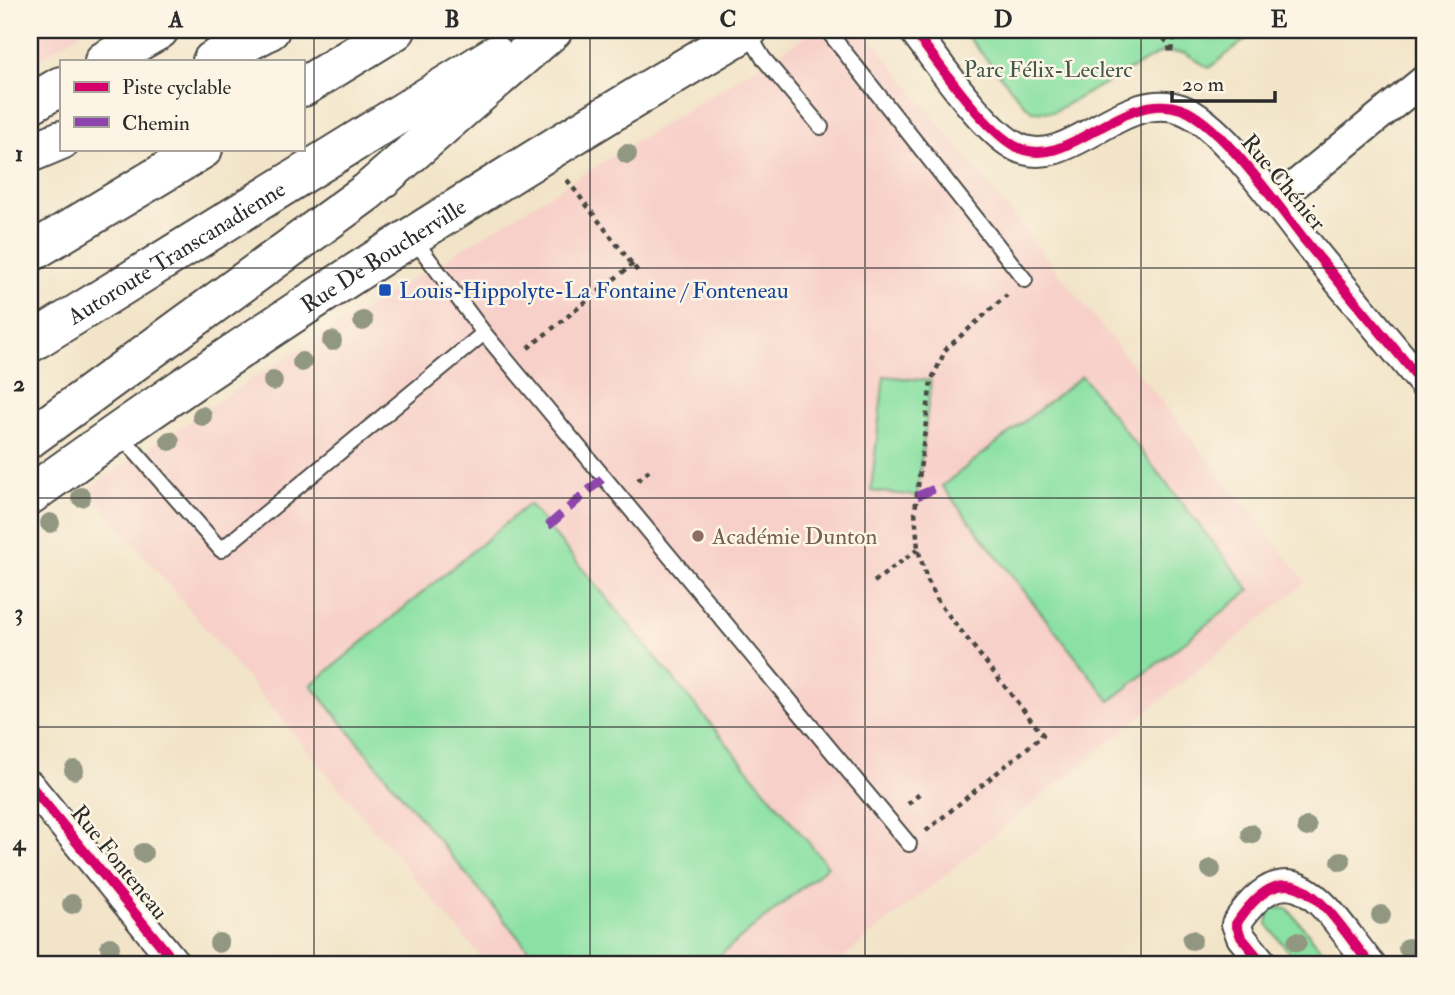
<svg xmlns="http://www.w3.org/2000/svg" width="1455" height="995" font-family="'IM FELL Double Pica',serif">
<rect width="100%" height="100%" fill="#fcf5e5"/>
<filter id="ink" filterUnits="userSpaceOnUse"><feTurbulence type="fractalNoise" baseFrequency=".0143" numOctaves="2"/><feDisplacementMap in="SourceGraphic" scale="14" xChannelSelector="R" yChannelSelector="G"/><feConvolveMatrix kernelMatrix="1 2 1 2 8 2 1 2 1" color-interpolation-filters="sRGB"/></filter>
<filter id="wash" filterUnits="userSpaceOnUse"><feTurbulence type="fractalNoise" baseFrequency=".00686" numOctaves="4" result="noise"/><feDisplacementMap in="SourceGraphic" scale="28" xChannelSelector="R" yChannelSelector="G"/><feGaussianBlur stdDeviation="1.57" result="paint"/><feColorMatrix in="noise" values="0 0 0 0 0 0 0 0 0 0 0 0 0 0 0 0 0 1.4 0 .05"/><feComposite in="paint" operator="in"/></filter>
<g filter="url(#wash)">
<rect width="100%" height="100%" fill="#f2e4c8"/>
<path fill="#f7d0c9" d="M 30,30 L 86,30 L 30,64 Z
M 816,30 L 864,30 L 1306,582 L 834,965 L 488,965 L 88,489 L 250,380 Z"/>
<path fill="#8be1a4" stroke="#5b8668" stroke-width="2" d="M 962,30 L 1258,30 L 1209,68 L 1185,53 L 1162,52 L 1053,112 L 1032,111 L 1023,103 Z
M 884,376 L 931,381 L 917,496 L 871,491 Z
M 1082,376 L 1250,590 L 1110,701 L 942,486 Z
M 529,504 L 828,866 L 708,965 L 541,965 L 311,685 Z
M 1274,907 L 1288,909 L 1334,965 L 1299,965 L 1267,924 L 1269,911 Z"/>
</g>
<g filter="url(#ink)">
<g fill="none" stroke-linecap="round" stroke-linejoin="round">
<g stroke="#494743" stroke-width="18">
<path id="service" d="M 827,30 L 1025,280
M 747,31 L 763,58 L 821,127
M 484,333 L 909,844
M 118,432 L 221,550 L 484,333 L 413,238"/>
</g>
<g stroke="#494743" stroke-width="32">
<path id="minor" d="M 913,30 C 938,62 980,125 1013,145 C 1066,177 1119,88 1181,109 C 1220,122 1280,209 1307,243 C 1346,291 1386,338 1425,386
M 1274,202 L 1425,79
M 30,785 L 177,965
M 1264,965 L 1241,937 L 1236,924 C 1293,837 1330,916 1371,965"/>
</g>
<g stroke="#494743" stroke-width="42">
<g id="secondary">
<path d="M 104,61 L 159,30"/>
<path d="M 30,104 L 61,86"/>
<path id="s1" d="M 30,495 C 261,328 503,176 748,30"/>
</g>
</g>
<g stroke="#494743" stroke-width="42">
<g id="motorway">
<path d="M 212,61 L 270,30"/>
<path d="M 303,87 L 396,30"/>
<path d="M 30,153 L 61,140"/>
<path d="M 30,253 L 203,149"/>
<path id="s2" d="M 30,343 L 495,55"/>
<path d="M 30,438 L 367,192 L 553,30"/>
</g>
</g>
<path stroke="#494743" stroke-width="4.5" stroke-dasharray="5 5" stroke-linecap="butt" d="M 1158,30 L 1169,45 L 1170,55
M 1171,51 L 1175,30
M 567,180 L 639,273
M 528,348 L 633,264
M 638,480 L 653,467
M 874,582 L 918,549
M 908,804 L 922,792
M 926,831 L 1043,735 L 939,603 L 926,577 L 918,549 L 915,511 L 931,381 L 946,349 L 1007,295"/>
<use href="#service" stroke="#fff" stroke-width="14"/>
<use href="#minor" stroke="#fff" stroke-width="28"/>
<use href="#secondary" stroke="#fff" stroke-width="38"/>
<use href="#motorway" stroke="#fff" stroke-width="38"/>
<path stroke="#8e44ad" stroke-width="9" stroke-dasharray="18 9" stroke-linecap="butt" d="M 917,496 L 942,486
M 548,526 L 603,478"/>
<g stroke="#fcf5e5" stroke-width="15">
<path id="cycleway" d="M 913,30 C 938,62 980,125 1013,145 C 1066,177 1119,88 1181,109 C 1220,122 1280,209 1307,243 C 1346,291 1386,338 1425,386
M 30,785 L 177,965
M 1264,965 L 1241,937 L 1236,924 C 1293,837 1330,916 1371,965"/>
</g>
<use href="#cycleway" stroke="#d6006c" stroke-width="10"/>
</g>
<g fill="#929782">
<circle cx="627" cy="154" r="10"/>
<circle cx="363" cy="321" r="10"/>
<circle cx="332" cy="341" r="10"/>
<circle cx="302" cy="362" r="10"/>
<circle cx="273" cy="381" r="10"/>
<circle cx="202" cy="416" r="10"/>
<circle cx="170" cy="441" r="10"/>
<circle cx="81" cy="497" r="10"/>
<circle cx="50" cy="523" r="10"/>
<circle cx="74" cy="770" r="10"/>
<circle cx="1307" cy="827" r="10"/>
<circle cx="1251" cy="834" r="10"/>
<circle cx="143" cy="853" r="10"/>
<circle cx="1341" cy="861" r="10"/>
<circle cx="1211" cy="869" r="10"/>
<circle cx="72" cy="904" r="10"/>
<circle cx="1381" cy="915" r="10"/>
<circle cx="1192" cy="940" r="10"/>
<circle cx="1297" cy="942" r="10"/>
<circle cx="219" cy="943" r="10"/>
<circle cx="110" cy="947" r="10"/>
<circle cx="1408" cy="948" r="10"/>
</g>
</g>
<path fill="none" stroke="#2b2b2b" stroke-width="2" stroke-opacity="0.55" d="M 314,30 L 314,965M 590,30 L 590,965M 865,30 L 865,965M 1141,30 L 1141,965M 30,268 L 1425,268M 30,498 L 1425,498M 30,727 L 1425,727"/>
<rect fill="#1a4fb4" stroke="#fcf5e5" stroke-width="2.5" x="378" y="283" width="14" height="14" rx="3.5"/>
<circle fill="#8d6e63" stroke="#fcf5e5" stroke-width="2.5" cx="698" cy="536" r="7"/>
<g text-anchor="middle" stroke-width="5" stroke-linejoin="round" paint-order="stroke">
<g font-size="23" fill="#435849" stroke="#fcf5e5">
<text x="1048" y="77">Parc Félix-Leclerc</text>
</g>
<g font-size="23" fill="#2b2b2b" stroke="#fcf5e5">
<text transform="translate(1284 182) rotate(50)" y="8">Rue Chénier</text>
<text dy="8" stroke="none"><textPath href="#s2" startOffset="172">Autoroute Transcanadienne</textPath></text>
<text dy="8" stroke="none"><textPath href="#s1" startOffset="427">Rue De Boucherville</textPath></text>
<text transform="translate(120 862) rotate(51)" y="8">Rue Fonteneau</text>
</g>
<g font-size="23" fill="#164399" stroke="#fcf5e5" text-anchor="start">
<text x="399" y="298">Louis-Hippolyte-La Fontaine / Fonteneau</text>
</g>
<g font-size="23" fill="#785e54" stroke="#fcf5e5" text-anchor="start">
<text x="712" y="544">Académie Dunton</text>
</g>
</g>
<rect width="1455" height="995" fill="none" stroke="#fcf5e5" stroke-width="77"/>
<rect x="60" y="60" width="245" height="91" fill="#fcf5e5" stroke="#a8a49b" stroke-width="2"/>
<rect x="74" y="82" width="35" height="10" fill="#d6006c" stroke="#a8a49b" stroke-width="2"/>
<text x="122" y="94" font-size="21" fill="#2b2b2b">Piste cyclable</text>
<rect x="74" y="117" width="35" height="10" fill="#8e44ad" stroke="#a8a49b" stroke-width="2"/>
<text x="122" y="130" font-size="21" fill="#2b2b2b">Chemin</text>
<path d="M1172 91v10h103v-10" fill="none" stroke="#2b2b2b" stroke-width="3.5"/>
<text x="1182" y="91" font-size="21" fill="#2b2b2b" stroke="#fcf5e5" stroke-width="5" paint-order="stroke">20 m</text>
<rect x="38" y="38" width="1378" height="918" fill="none" stroke="#2b2b2b" stroke-width="2.5"/>
<g font-size="23" text-anchor="middle" font-weight="bold" fill="#2b2b2b">
<text x="176" y="27">A</text>
<text x="452" y="27">B</text>
<text x="728" y="27">C</text>
<text x="1003" y="27">D</text>
<text x="1279" y="27">E</text>
<text x="19" y="161">1</text>
<text x="19" y="391">2</text>
<text x="19" y="620">3</text>
<text x="19" y="850">4</text>
</g>
</svg>
